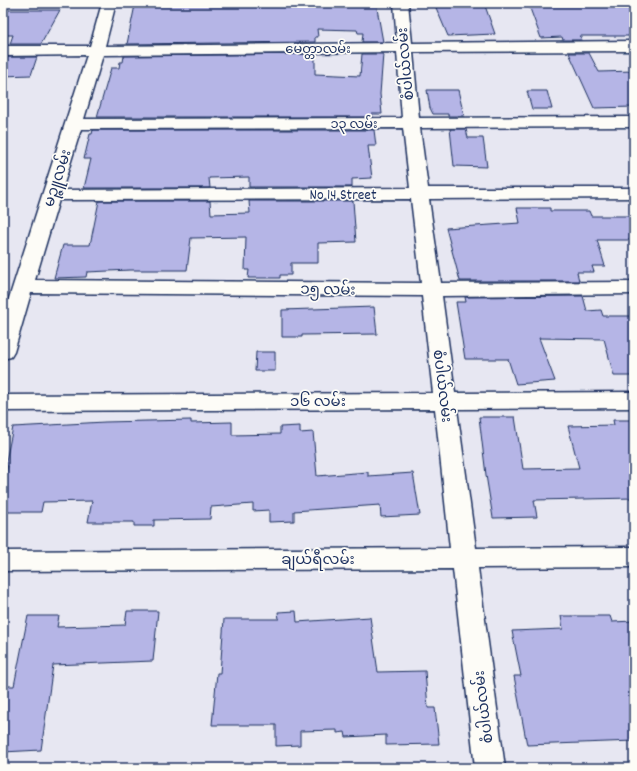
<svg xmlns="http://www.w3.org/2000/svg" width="637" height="771" font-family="Dekko,'Noto Sans Myanmar',sans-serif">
<rect width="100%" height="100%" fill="#e7e7f2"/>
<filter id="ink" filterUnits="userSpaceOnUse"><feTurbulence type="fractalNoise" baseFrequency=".025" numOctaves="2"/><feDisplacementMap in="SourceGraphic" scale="8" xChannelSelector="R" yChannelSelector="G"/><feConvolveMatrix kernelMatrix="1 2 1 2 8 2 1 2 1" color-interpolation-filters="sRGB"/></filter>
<g filter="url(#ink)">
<path fill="#b5b5e6" stroke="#1b2f5e" d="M 236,3 L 236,5 L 376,3 L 383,42 L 362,42 L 363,33 L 358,33 L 357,30 L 317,29 L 318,37 L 315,37 L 315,42 L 127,44 L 135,5 Z
M 434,3 L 484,3 L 495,34 L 448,36 Z
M 528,3 L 579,3 L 580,5 L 634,5 L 634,36 L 580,36 L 582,40 L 563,40 L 562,37 L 541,38 Z
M 3,10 L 60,10 L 41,44 L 10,44 L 13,35 L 3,35 Z
M 569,53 L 589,53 L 599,72 L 634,71 L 634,107 L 594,108 Z
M 315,54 L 315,74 L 360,76 L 362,54 L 383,54 L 380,94 L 382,114 L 372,114 L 372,117 L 97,117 L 111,68 L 119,68 L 120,62 L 123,62 L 124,56 Z
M 6,57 L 37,57 L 31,75 L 3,76 L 3,69 Z
M 427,90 L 458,90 L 464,116 L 448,116 L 448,114 L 433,114 L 430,108 Z
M 527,91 L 547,91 L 552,109 L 532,109 Z
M 450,129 L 466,129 L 468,138 L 483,138 L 487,167 L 454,166 Z
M 93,130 L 374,130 L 376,146 L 368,146 L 372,178 L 352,179 L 352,187 L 249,187 L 249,177 L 209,178 L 210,188 L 84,188 L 91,159 L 84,159 L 90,134 L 92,134 Z
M 99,201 L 210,201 L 211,214 L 250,213 L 249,201 L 353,201 L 356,242 L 318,243 L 318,263 L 291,263 L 291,275 L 280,275 L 280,278 L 248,278 L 249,270 L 245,270 L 246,237 L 191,238 L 187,270 L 130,270 L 87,272 L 86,277 L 54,278 L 63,245 L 90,245 Z
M 517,208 L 550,208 L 550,211 L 589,211 L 591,216 L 634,216 L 634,240 L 597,240 L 605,266 L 592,266 L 594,272 L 577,272 L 579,281 L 460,281 L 446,228 L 520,223 Z
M 583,296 L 587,311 L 601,310 L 603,316 L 634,316 L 634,376 L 614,376 L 604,339 L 539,338 L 555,381 L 516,384 L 508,359 L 465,359 L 456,302 L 466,302 L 465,297 Z
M 374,307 L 377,334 L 302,335 L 302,337 L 282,337 L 282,310 Z
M 256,352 L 275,352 L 275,371 L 255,371 Z
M 479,417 L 515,417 L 523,469 L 579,468 L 568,426 L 614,425 L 613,420 L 634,420 L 634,498 L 534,500 L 537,517 L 493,518 L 486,475 Z
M 191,420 L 191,423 L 232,422 L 232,435 L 280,434 L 280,427 L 300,426 L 300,433 L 313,432 L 317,476 L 368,472 L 368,476 L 413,473 L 420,515 L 381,517 L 380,505 L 294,511 L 294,521 L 269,522 L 269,510 L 253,511 L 253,504 L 211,507 L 210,519 L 154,520 L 154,526 L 134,526 L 134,522 L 88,522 L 92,501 L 43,502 L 41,512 L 3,512 L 3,486 L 8,466 L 5,466 L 13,427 L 105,422 Z
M 127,611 L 158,611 L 153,661 L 53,665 L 41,750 L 3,752 L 3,686 L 14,686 L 28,616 L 59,616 L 57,627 L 125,625 Z
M 296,611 L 297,622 L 370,617 L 378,672 L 425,671 L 428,708 L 435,708 L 439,744 L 386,745 L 386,735 L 346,737 L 345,732 L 337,733 L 337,730 L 300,731 L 300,745 L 276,746 L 276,725 L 212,725 L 217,673 L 220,673 L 224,619 L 279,619 L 278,612 Z
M 561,616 L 610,616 L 612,622 L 634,621 L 634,741 L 527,745 L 514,676 L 521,676 L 512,631 L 563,629 Z"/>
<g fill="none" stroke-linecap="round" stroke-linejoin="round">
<g stroke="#1b2f5e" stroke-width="3">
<path id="street" d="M 102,3 L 116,3 L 105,46 L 397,43 L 394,3 L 408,3 L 412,43 L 634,41 L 634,51 L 413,52 L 419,118 L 634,117 L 634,127 L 420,128 L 428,188 L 634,188 L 634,198 L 429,199 L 441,283 L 634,282 L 634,294 L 442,296 L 455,393 L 634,392 L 634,408 L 457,409 L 476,548 L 634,547 L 634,567 L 478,568 L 505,768 L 475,768 L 453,569 L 3,571 L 3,551 L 450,548 L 435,409 L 3,411 L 3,395 L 433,393 L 422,296 L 31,293 L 14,352 L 11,357 L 3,359 L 3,317 L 87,55 L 3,56 L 3,46 L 90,46 ZM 397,52 L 402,118 L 84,119 L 103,55 ZM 403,128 L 410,188 L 62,190 L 81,129 ZM 411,199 L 421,283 L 35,280 L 59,200 Z"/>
</g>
<use href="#street" fill="#fdfcf7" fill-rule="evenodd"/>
</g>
</g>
<g text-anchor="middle" stroke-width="3.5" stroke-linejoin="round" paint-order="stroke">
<g font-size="13" fill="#1b2f5e" stroke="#fdfcf7">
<text x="318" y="53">မေတ္တာလမ်း</text>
<text x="354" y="128">၁၃ လမ်း</text>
</g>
<g font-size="15" fill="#1b2f5e" stroke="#fdfcf7">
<text transform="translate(405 64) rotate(-95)" y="5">စံပါယ်လမ်း</text>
<text transform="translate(57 178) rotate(-72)" y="5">မဉ္ဇူလမ်း</text>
<text x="343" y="199">No 14 Street</text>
<text transform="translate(328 289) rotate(1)" y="5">၁၅ လမ်း</text>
<text transform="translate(443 386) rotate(83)" y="5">စံပါယ်လမ်း</text>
<text x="318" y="406">၁၆ လမ်း</text>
<text x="318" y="564">ချယ်ရီလမ်း</text>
<text transform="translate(483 707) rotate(-97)" y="5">စံပါယ်လမ်း</text>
</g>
</g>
<rect width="637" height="771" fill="none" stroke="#fdfcf7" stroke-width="16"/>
<rect x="8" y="8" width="621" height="755" fill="none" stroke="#1b2f5e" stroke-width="1.5" filter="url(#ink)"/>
</svg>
